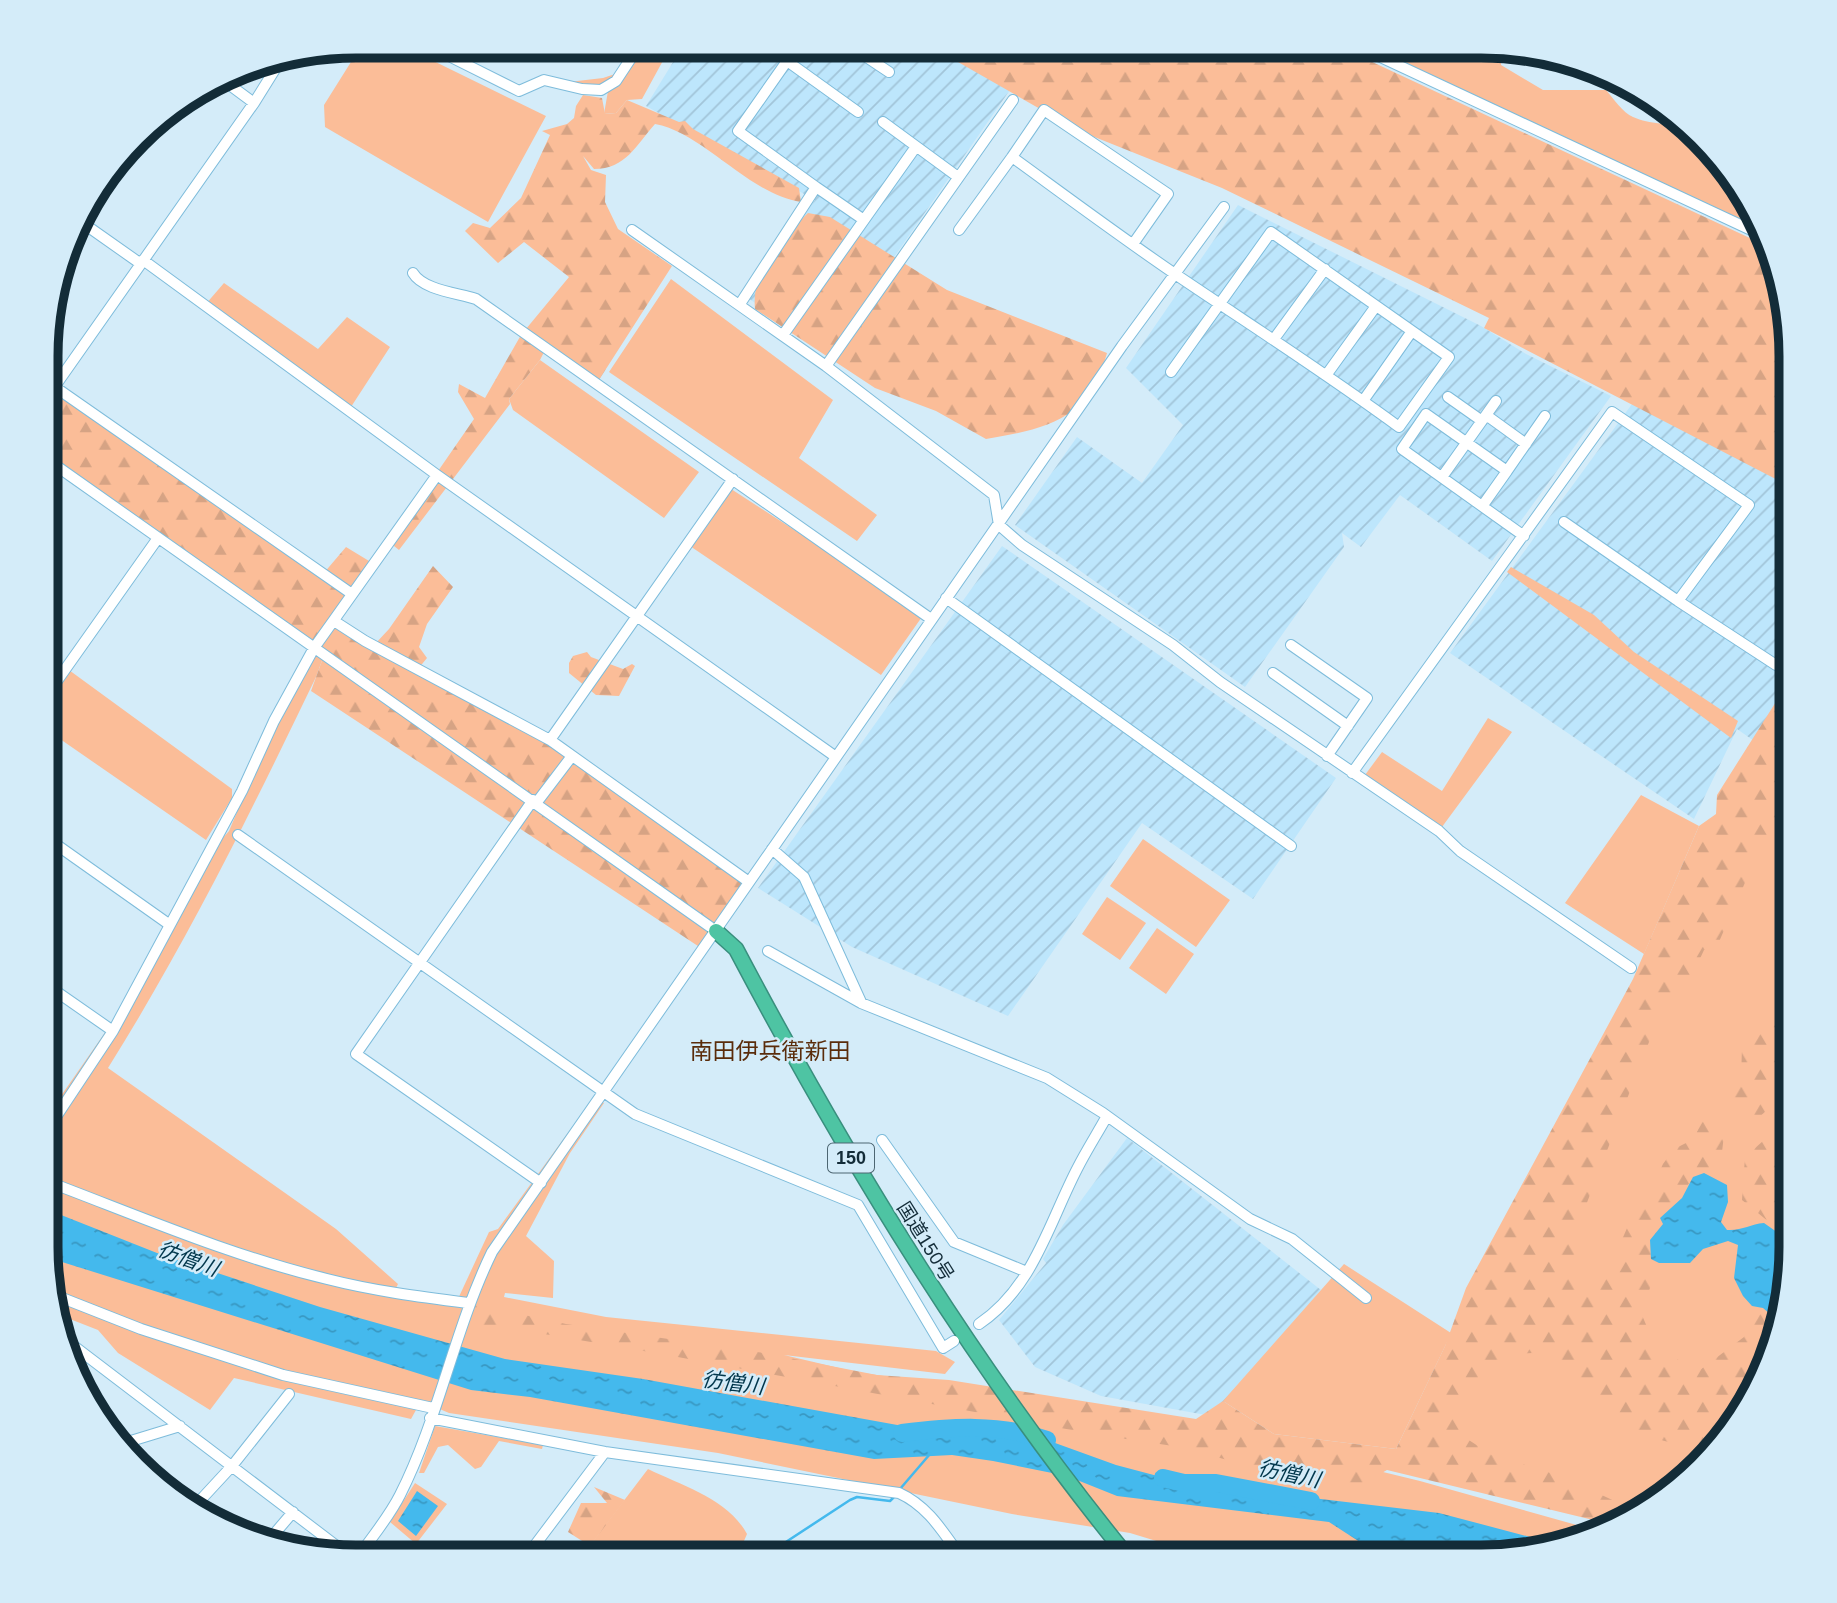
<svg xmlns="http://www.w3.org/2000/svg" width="1837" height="1603" font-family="Helvetica,'Noto Sans JP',sans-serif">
<defs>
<pattern id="industrial-furrows" width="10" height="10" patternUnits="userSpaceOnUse" patternTransform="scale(1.75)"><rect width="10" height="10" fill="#bde6fc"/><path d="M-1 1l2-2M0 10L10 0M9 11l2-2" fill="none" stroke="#a2c5d9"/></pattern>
<pattern id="forest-firs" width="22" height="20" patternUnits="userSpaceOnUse" patternTransform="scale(1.75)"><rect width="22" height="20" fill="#fbbd98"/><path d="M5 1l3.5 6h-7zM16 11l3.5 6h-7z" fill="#d6a384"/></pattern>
<pattern id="water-ripples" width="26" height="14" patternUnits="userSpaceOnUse" patternTransform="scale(1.75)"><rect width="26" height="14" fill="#44b9ed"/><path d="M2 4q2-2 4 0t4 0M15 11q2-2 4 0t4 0" fill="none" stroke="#3897c1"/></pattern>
</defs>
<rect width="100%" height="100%" fill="#d4ecf9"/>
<path fill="url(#industrial-furrows)" d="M 683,46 L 930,46 L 1012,87 L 827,354 L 748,298 L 815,200 L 646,106 Z
M 1238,205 L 1481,326 L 1526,354 L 1611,396 L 1492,561 L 1400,495 L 1361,547 L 1342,533 L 1344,547 L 1245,687 L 1015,525 L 1077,437 L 1142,483 L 1183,425 L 1126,368 Z
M 1632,404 L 1791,486 L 1791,686 L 1757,743 L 1737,729 L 1694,819 L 1450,653 Z
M 1002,546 L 1336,778 L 1253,899 L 1142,823 L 1008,1016 L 852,947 L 758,888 Z
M 1127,1138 L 1321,1290 L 1217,1417 L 1101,1396 L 1035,1367 L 999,1320 L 1046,1263 L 1043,1259 L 1063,1225 Z"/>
<path fill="#fbbd98" d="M 361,46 L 403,46 L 546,116 L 488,222 L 325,127 L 324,105 Z
M 633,46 L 671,46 L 642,99 L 627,100 L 616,113 L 604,114 L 608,91 L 560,83 L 603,78 L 618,73 Z
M 1360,46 L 1502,46 L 1501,65 L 1543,90 L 1606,90 C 1613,98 1623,113 1633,117 C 1667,132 1710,112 1715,169 L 1726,171 L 1760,219 L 1765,238 Z
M 671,279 L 833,400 L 799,458 L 877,515 L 857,541 L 609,372 Z
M 224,283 L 318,349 L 347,317 L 390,347 L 349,410 L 205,305 Z
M 540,360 L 699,472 L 664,518 L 513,410 L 509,399 Z
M 728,487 L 924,614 L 881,675 L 687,544 Z
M 1511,567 L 1594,615 L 1634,652 L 1738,721 L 1731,738 L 1507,572 Z
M 314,648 L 324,655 L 316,677 C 252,810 187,942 108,1068 L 336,1229 L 398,1284 L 394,1292 L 457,1301 L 489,1232 L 498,1229 L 594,1097 L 604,1103 L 570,1153 L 526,1236 L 554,1261 L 553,1298 L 505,1293 L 504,1297 L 606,1317 L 936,1351 L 955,1362 L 945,1374 L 784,1355 L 856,1372 L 1140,1413 L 1420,1481 L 1598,1531 L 1502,1557 L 1209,1557 L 1130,1533 L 1012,1514 L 718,1453 L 449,1413 L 421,1401 L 411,1419 L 234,1378 L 210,1410 L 118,1353 L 98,1330 L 57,1314 L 46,1268 L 47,1116 L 138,985 L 209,854 L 229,831 L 281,708 Z
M 47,654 L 232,789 L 232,798 L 206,840 L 47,730 Z
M 1791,691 L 1791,1248 L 1768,1367 L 1700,1467 L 1625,1521 L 1413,1444 L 1448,1340 L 1396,1449 L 1274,1434 L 1223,1401 L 1344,1264 L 1451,1333 L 1517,1225 Z
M 1488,718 L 1512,732 L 1439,831 L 1362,779 L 1382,752 L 1442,791 Z
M 1641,795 L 1699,826 L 1644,954 L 1565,903 Z
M 1143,839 L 1230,900 L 1196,947 L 1110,886 Z
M 1107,897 L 1146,923 L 1120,960 L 1082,934 Z
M 1157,928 L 1194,954 L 1166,994 L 1129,968 Z
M 435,1426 L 543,1445 L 542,1449 L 499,1441 L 481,1467 L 475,1469 L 448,1445 L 438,1447 L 424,1473 L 419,1473 Z
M 648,1469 C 683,1486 728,1499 747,1534 L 737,1557 L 581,1557 Z
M 415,1483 L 447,1504 L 416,1544 L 390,1522 Z"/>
<path fill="url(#forest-firs)" d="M 930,46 L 1338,46 L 1767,246 L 1791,335 L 1791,487 L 1484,328 L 1489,318 L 1222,188 L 1077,130 Z
M 583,95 L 602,98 L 605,114 L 616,113 L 627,100 L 679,122 L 685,121 L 693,129 L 799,188 L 801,202 C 748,194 704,133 655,124 C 636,145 626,169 594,169 L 583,156 L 591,170 L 606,175 L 605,202 L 618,229 L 672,266 L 597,383 L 546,348 L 540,360 L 509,399 L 510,404 L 399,550 L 389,542 L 474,419 L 458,392 L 459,384 L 485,398 L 521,335 L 569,277 L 524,242 L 498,263 L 465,231 L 473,223 L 490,228 L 521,198 L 550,135 L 542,131 L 567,124 L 574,118 L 576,106 Z
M 808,213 L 830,217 L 947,290 L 1107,353 C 1089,420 1049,428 986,439 L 936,411 L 875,388 L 755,309 C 751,271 782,238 808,213 Z
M 48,386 L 323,574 L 346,547 L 374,564 L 334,621 L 375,644 L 389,629 L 433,566 L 453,587 L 427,624 L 419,647 L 427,658 L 418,669 L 548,744 L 749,882 L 704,950 L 311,691 L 324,655 L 48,453 Z
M 587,652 L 591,657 L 623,669 L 632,664 L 635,666 L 619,696 L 596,695 L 569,673 L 569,663 L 573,656 Z
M 1791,678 L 1791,789 L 1780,793 L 1773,842 L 1751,869 L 1718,944 L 1704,950 L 1684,993 L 1666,998 L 1581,1218 L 1574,1257 L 1579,1281 L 1607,1274 L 1631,1219 L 1640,1212 L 1663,1164 L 1674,1149 L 1694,1139 L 1704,1114 L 1718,1118 L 1724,1135 L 1720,1169 L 1693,1177 L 1663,1224 L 1651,1258 L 1659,1263 L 1641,1313 L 1657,1350 L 1700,1370 L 1744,1337 L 1763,1307 L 1776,1328 L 1768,1367 L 1710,1453 L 1642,1435 L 1532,1353 L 1505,1355 L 1462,1400 L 1461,1435 L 1492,1455 L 1561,1476 L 1638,1512 L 1618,1526 L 1387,1470 L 1359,1486 L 1242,1464 L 1180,1447 L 1099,1435 L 667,1355 L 509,1328 L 461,1325 L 468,1303 L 566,1324 L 764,1353 L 877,1375 L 949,1380 L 1196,1419 L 1223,1401 L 1274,1434 L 1396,1449 L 1445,1346 L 1466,1288 L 1633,979 L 1699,826 L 1716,814 L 1717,795 Z
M 1791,949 L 1791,1027 L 1788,1030 L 1791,1055 L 1782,1061 L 1782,1086 L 1759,1086 L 1767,1110 L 1756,1120 L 1723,1104 L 1727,1089 L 1741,1082 L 1742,1046 L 1779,996 L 1778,972 Z
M 1763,1141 L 1791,1152 L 1791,1240 L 1742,1200 L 1745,1157 Z
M 594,1487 L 625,1500 L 590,1546 L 568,1532 L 581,1503 L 607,1503 Z"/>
<path fill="url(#water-ripples)" d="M 1704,1173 L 1727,1185 L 1728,1202 L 1721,1222 L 1727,1230 C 1742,1231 1750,1224 1764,1223 L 1791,1242 L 1777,1320 L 1763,1308 L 1752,1306 L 1743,1296 L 1734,1278 L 1738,1245 L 1728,1241 L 1703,1249 L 1690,1263 L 1659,1263 L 1651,1259 L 1650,1240 L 1663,1224 L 1660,1218 L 1682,1198 L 1693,1177 Z
M 46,1209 L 157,1253 L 320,1307 L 505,1359 L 643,1379 L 925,1430 L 1033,1435 L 1116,1465 L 1184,1483 L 1439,1513 L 1553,1543 L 1502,1557 L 1383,1557 L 1329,1522 L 1117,1496 L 1067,1476 L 993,1461 L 952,1455 L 874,1459 L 530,1397 L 471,1390 L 46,1257 Z
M 417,1491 L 438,1506 L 416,1536 L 398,1521 Z"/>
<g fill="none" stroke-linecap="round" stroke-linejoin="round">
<path stroke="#44b9ed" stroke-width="2.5" d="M 900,1489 L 930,1454
M 763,1557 L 850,1500 L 857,1497 L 890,1501 L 894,1497"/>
<path stroke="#44b9ed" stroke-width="18" d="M 902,1433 C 950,1427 1000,1423 1047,1440
M 1163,1478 L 1184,1483 L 1216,1483 L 1311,1501"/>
<g stroke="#7ebcdb" stroke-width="12">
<path id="minor" d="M 439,46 L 441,52 L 519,91 L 544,80 L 582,89 L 601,90 L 616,81 L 639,46
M 798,46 L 787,61 L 858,112
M 850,46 L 889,72
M 1357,46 L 1764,236
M 787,61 L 738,131 L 816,187
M 223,80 L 254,103
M 883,122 L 958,177
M 1012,157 L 1044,110 L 1168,194 L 1133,244
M 80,221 L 141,264
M 632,230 L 826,366 L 994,495 L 999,525 L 1022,545 L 1173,645 L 1220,682 L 1439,831 L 1460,851 L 1631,968
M 959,230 L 1012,157 C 1067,197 1122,238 1178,276 C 1252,326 1327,374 1399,427 L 1449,357 L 1271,232 L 1171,372
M 143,260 L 437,475 L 836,757
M 413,273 C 423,290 458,293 476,299 L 931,619
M 740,304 L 816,187 L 864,220 L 915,148
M 783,335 L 864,220
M 1274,339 L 1325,269
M 826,366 L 1013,100
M 1327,374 L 1376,306
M 55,387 L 352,594
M 48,396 L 254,103 L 282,58
M 1448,397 L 1482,421
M 1363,401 L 1412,331
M 1486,415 L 1526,444
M 48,460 L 716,931
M 1507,471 L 1545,416
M 1442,477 L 1496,401
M 1483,505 L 1507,471 L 1426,414 L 1402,449 L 1524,536
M 1564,522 L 1678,601
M 946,598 L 1291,846
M 334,621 L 365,641 L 550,740 L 749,882
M 1291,645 L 1367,698 L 1327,756
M 1273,673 L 1348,726
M 47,695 L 158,538
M 550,740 L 733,479
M 1352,773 L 1612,412 L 1749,505 L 1678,601 L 1776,665
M 533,800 L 356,1054 L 541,1183
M 537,802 L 572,756
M 238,835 L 635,1114 L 858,1205 L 943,1348 L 954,1341
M 47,838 L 170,925
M 772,849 L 804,877 L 861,1002
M 768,951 L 861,1003 L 1047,1078 L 1103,1113 L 1250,1219 L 1292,1239 L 1366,1298
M 47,985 L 113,1031
M 47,1113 L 55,1119
M 46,1132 L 113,1031 L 242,791 L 274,721 L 314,648 L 437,475
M 882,1140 L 954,1242 L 1027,1272
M 46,1181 C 139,1216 231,1256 327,1279 C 374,1291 421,1297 468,1303
M 52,1294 L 141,1329 L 283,1375 L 433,1408
M 979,1324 C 1033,1288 1049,1223 1077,1169 C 1086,1151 1097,1134 1107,1116
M 62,1337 L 351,1557
M 430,1418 L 605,1452 L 899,1493 C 928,1506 943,1532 961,1557
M 121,1444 L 180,1426
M 195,1506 L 232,1466 L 289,1394
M 269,1540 L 293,1512
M 358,1557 C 372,1537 389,1517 400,1495 C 439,1418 454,1330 492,1252 L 1122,346 L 1224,207
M 526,1557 L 605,1452"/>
</g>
<g stroke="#398f7e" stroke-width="17">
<path id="highway" d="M 716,931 L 736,949 C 849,1163 975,1369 1128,1557"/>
</g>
<use href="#minor" stroke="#fff" stroke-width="10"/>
<use href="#highway" stroke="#4ec4a3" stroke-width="14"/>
</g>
<g text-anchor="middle" stroke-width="5" stroke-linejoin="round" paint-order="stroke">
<rect fill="#d4ecf9" stroke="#4d6672" stroke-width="2" x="828" y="1143.5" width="46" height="29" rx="5"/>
<g font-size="18" font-weight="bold" fill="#132c38">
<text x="851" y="1164">150</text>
</g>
<g font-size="19" fill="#132c38" stroke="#d4ecf9">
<text transform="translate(926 1241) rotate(58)" y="7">国道150号</text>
</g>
<g font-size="21" font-style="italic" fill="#02374c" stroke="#d4ecf9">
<text transform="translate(188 1259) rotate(20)" y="7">彷僧川</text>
<text transform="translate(733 1383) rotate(7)" y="7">彷僧川</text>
<text transform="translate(1289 1474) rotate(12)" y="7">彷僧川</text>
</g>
<g font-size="23" fill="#5a2c0b" stroke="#d4ecf9">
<text x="770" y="1059">南田伊兵衛新田</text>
</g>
</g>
<path d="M0 0H1837V1603H0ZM356 58H1481A298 298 0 0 1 1779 356V1247A298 298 0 0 1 1481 1545H356A298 298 0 0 1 58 1247V356A298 298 0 0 1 356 58Z" fill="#d4ecf9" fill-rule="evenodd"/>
<path fill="none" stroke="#132c38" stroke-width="9" d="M356 58H1481A298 298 0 0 1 1779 356V1247A298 298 0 0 1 1481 1545H356A298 298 0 0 1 58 1247V356A298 298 0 0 1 356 58Z"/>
</svg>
